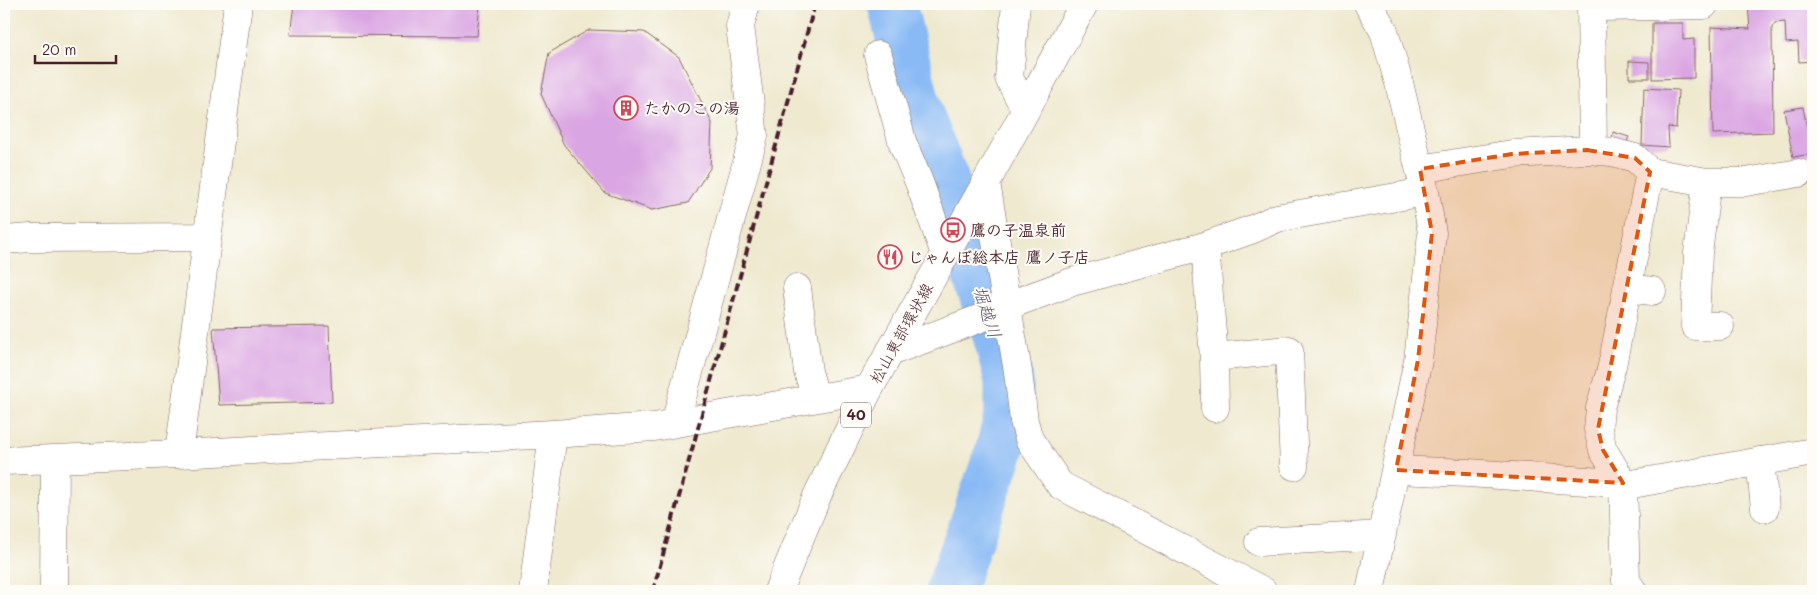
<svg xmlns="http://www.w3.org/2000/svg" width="1817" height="595" font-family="Mali,'Klee One',sans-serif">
<rect width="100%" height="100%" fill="#fdfcf7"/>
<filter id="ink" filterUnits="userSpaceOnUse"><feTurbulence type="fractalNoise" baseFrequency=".02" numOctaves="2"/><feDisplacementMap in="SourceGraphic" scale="10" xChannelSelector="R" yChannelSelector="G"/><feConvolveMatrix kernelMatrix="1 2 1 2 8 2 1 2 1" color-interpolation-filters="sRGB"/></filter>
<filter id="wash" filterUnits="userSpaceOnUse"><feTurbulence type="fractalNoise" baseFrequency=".0096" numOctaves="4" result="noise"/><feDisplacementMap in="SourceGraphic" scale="20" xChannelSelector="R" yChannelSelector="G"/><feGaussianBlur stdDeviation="1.12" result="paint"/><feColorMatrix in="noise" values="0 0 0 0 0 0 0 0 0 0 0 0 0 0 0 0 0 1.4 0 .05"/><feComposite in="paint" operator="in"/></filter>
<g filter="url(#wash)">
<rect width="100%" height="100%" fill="#efe9cf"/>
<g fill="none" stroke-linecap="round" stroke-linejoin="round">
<path stroke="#89baf5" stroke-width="49" d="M 892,4 L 918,112 L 945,181 L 997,335 L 1009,380 L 1009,413 L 999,453 L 950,591"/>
</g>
<g id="blocks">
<path fill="#daa5e3" d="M 294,4 L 480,4 L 477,36 L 290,35 Z
M 1748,4 L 1813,4 L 1813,61 L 1799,62 L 1798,42 L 1786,43 L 1785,22 L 1775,23 L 1772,27 L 1773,132 L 1713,134 L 1711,27 L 1750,29 Z
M 1652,23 L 1683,23 L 1683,40 L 1694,39 L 1694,78 L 1652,79 Z
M 589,30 L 644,32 L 679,57 L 712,123 L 710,168 L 688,203 L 652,210 L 605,193 L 564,145 L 541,94 L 549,53 Z
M 1629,61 L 1649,62 L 1649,78 L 1629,78 Z
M 1644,88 L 1678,90 L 1676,128 L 1668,127 L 1669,147 L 1642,145 Z
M 1803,107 L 1812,154 L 1793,157 L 1784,110 Z
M 1613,132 L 1629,137 L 1625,145 L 1612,141 Z
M 329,326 L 332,402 L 219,405 L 213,328 Z"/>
</g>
</g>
<g filter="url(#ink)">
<use href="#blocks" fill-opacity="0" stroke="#846664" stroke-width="1"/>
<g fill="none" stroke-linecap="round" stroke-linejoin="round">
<g stroke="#846664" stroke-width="29">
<path id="minor" d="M 1016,4 L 1009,78 L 1025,109
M 1368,4 L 1384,31 L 1399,83 L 1425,192 L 1432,233 L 1418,360 L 1370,591
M 1591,4 L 1593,150
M 1595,4 L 1601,7 L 1704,5
M 878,55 L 903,144 L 919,182 L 945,254
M 1420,169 L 1512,154 L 1587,150 L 1612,152 L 1635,158 L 1650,172 L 1707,182 L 1746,182 L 1799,173
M 1707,182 L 1698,253 L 1695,326 L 1720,326
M 986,183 L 1018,372 L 1024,421 L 1029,439 L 1060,485 L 1263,591
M 4,240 L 31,238 L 207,237
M 1205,246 L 1214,357 L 1215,408
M 797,288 L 808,372 L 816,398
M 1627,288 L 1652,291
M 890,352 L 981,318 L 1006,306 L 1072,282 L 1205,246 L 1253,229 L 1277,218 L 1425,192
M 1214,357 L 1289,350 L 1294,466
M 675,423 L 754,136 L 740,26 L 746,4
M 179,454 L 238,4
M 4,461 L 179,454 L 553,434 L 654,427 L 869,389
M 1760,461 L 1765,508
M 1396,470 L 1468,473 L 1632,484 L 1813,452
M 1259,542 L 1382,535
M 54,591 L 55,459
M 533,591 L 553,434
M 1633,591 L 1626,581 L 1623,483 L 1603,450 L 1598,429 L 1600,408 L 1612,366 L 1650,172"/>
</g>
<g stroke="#846664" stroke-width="29">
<path id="major" d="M 778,591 L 818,494 L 869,389 L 978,197 L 1084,4"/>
</g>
<use href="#minor" stroke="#fff" stroke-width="28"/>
<use href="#major" stroke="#fff" stroke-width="28"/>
<path stroke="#4a1f2b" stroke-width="4" stroke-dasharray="8 4" stroke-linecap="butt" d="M 653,591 L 815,4"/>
</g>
</g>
<path fill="#e0560e" fill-opacity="0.2" stroke="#e0560e" stroke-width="4" stroke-dasharray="10 6" stroke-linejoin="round" d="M 1587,150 L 1635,158 L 1650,172 L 1598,429 L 1603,450 L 1623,483 L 1396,470 L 1418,360 L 1432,233 L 1420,169 L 1512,154 Z"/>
<defs>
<g id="building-ring" transform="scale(1.25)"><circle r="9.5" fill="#fdfcf7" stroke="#d1495b" stroke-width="1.5"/><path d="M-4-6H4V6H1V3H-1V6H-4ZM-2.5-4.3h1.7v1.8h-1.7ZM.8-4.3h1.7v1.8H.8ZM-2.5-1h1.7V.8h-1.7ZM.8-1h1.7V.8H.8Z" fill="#d1495b"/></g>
<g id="bus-ring" transform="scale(1.25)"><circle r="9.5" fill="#fdfcf7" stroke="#d1495b" stroke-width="1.5"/><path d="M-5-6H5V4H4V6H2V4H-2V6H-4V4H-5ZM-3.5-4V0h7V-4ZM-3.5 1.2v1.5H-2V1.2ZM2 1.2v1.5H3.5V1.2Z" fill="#d1495b"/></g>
<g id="restaurant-ring" transform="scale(1.25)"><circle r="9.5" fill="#fdfcf7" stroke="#d1495b" stroke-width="1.5"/><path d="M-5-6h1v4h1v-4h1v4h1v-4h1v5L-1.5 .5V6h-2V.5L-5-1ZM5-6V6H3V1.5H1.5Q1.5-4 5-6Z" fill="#d1495b"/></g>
</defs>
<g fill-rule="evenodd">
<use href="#building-ring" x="626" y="108"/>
<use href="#bus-ring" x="953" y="230"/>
<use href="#restaurant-ring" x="890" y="257"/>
</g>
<g text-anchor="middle" stroke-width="4" stroke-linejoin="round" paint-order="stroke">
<rect fill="#fdfcf7" stroke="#806168" stroke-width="1" x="841" y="402.5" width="30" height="25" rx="4"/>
<g font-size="15" font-weight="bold" fill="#4a1f2b">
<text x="856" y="420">40</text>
</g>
<g font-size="16" font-weight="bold" fill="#4a1f2b" stroke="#fdfcf7" text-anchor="start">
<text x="644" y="114">たかのこの湯</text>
<text x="970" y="236">鷹の子温泉前</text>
<text x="908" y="263">じゃんぼ総本店 鷹ノ子店</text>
</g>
<g font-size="16" fill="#4a1f2b" stroke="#fdfcf7">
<text transform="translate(901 333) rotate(-61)" y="6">松山東部環状線</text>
</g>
<g font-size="18" font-style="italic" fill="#605572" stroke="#fdfcf7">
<text transform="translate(987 312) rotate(72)" y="6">堀越川</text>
</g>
</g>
<rect width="1817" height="595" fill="none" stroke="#fdfcf7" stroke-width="20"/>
<path d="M35 55v8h81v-8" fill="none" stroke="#4a1f2b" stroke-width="2.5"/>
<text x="42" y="55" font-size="15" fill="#4a1f2b" stroke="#fdfcf7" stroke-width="4" paint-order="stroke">20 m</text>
</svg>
